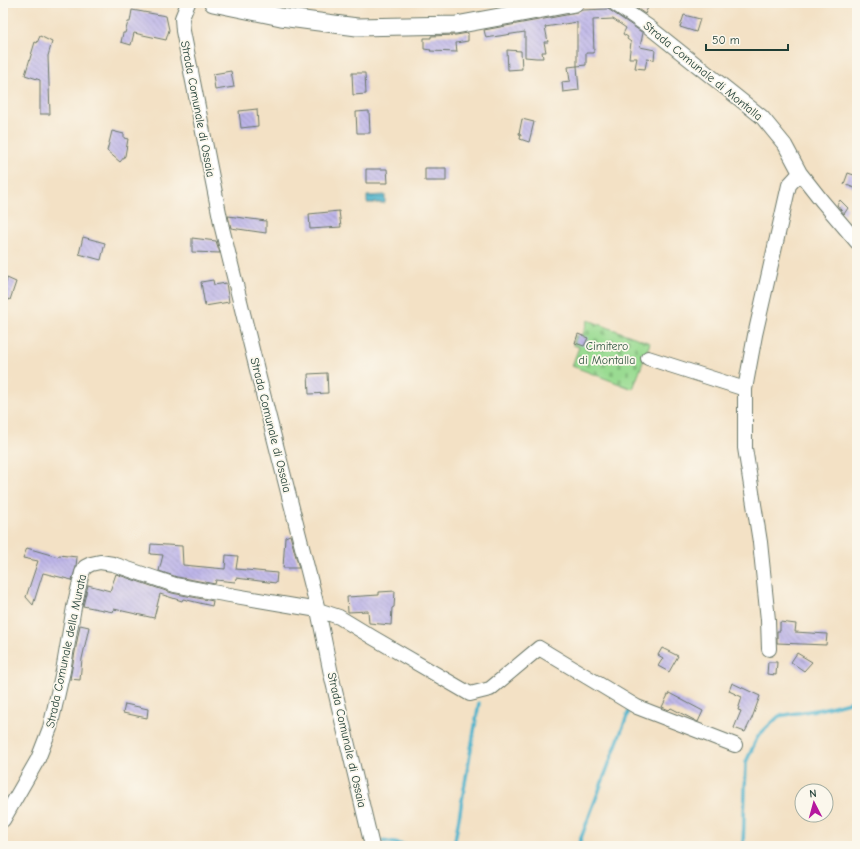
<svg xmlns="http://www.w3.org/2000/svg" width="860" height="849" font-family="'Comic Neue',sans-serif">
<defs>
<pattern id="cemetery-stones" width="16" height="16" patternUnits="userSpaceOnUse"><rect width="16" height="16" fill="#9adb92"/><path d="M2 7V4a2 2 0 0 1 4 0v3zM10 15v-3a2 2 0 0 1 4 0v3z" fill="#84bd7e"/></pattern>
<pattern id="water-rules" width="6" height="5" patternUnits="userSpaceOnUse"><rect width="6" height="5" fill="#4eb3cc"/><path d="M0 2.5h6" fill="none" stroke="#4093a6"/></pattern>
<pattern id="building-back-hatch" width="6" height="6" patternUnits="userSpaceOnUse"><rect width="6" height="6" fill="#bdb5e8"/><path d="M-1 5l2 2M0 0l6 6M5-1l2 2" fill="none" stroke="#9994bd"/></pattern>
</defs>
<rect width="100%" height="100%" fill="#fbf7ec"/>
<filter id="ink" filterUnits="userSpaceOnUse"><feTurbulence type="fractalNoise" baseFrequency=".025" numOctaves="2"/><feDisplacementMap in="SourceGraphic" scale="8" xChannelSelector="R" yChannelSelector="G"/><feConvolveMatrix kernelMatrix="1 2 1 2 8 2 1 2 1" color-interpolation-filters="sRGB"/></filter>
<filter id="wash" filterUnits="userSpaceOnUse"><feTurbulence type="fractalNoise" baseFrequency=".012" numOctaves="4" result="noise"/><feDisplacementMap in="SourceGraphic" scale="16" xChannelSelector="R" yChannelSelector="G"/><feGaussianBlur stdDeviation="0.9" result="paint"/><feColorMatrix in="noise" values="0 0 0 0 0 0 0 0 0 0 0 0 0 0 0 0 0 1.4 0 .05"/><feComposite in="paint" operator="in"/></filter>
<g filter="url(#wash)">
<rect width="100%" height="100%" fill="#f3e1c5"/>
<path fill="url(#cemetery-stones)" stroke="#5c8c63" d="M 588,320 L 650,343 L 633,389 L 572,366 L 579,347 L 573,345 L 576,335 L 582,337 Z"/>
<path fill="url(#water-rules)" stroke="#367880" d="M 385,195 L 385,203 L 367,203 L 367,196 Z"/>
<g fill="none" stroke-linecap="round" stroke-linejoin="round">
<path stroke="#4eb3cc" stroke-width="3.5" d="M 383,841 L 410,846
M 454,846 L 479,703
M 578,846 L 630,708
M 743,846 L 746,762 L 758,736 L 779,716 L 822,709 L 857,700"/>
</g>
<g id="blocks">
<path fill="url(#building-back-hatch)" d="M 629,3 L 650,3 L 645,14 Z
M 608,9 L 643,33 L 640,47 L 655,50 L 654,60 L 647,59 L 645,69 L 635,68 L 637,58 L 629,58 L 631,42 L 627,39 L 628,37 L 623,34 L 626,28 L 613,19 L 593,20 L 594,53 L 586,53 L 586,65 L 577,66 L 577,22 L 545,27 L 548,42 L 544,42 L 546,52 L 542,52 L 543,58 L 536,58 L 525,57 L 525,32 L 486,38 L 484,30 L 577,13 L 582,10 Z
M 132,10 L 166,16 L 169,30 L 166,40 L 134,33 L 131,45 L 121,42 L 123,33 L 125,33 L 128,22 L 130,22 Z
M 684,15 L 700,19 L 696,32 L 680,27 Z
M 468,33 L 468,41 L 456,43 L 457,52 L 430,51 L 431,50 L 424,49 L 424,38 L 431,38 L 431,36 L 456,35 Z
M 40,36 L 52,42 L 48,56 L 50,114 L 40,114 L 40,80 L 25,75 L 35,42 L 37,43 Z
M 507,50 L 521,51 L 522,69 L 508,70 Z
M 577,66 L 579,90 L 563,92 L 562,82 L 570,81 L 568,67 Z
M 231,71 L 234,87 L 215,90 L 213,74 Z
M 352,73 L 365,73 L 366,94 L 353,95 Z
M 257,109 L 258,126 L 241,128 L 239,111 Z
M 369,111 L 370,133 L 357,133 L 356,112 Z
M 522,119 L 534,122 L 529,142 L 520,139 L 521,135 L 519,134 Z
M 112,131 L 124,134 L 124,138 L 128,139 L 125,156 L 120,162 L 107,151 Z
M 425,168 L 446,168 L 446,181 L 425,181 Z
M 366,169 L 387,169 L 388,183 L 366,183 Z
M 848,173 L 857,176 L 857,189 L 844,184 Z
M 840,200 L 848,208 L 844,214 L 837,205 Z
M 339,211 L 341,227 L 310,229 L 309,214 Z
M 228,216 L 266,221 L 266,233 L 231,228 Z
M 83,237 L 105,243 L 101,260 L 79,254 Z
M 192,238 L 216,241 L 220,253 L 192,252 Z
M 7,278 L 16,282 L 10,300 L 3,297 L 3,283 L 6,283 Z
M 213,280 L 214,285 L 226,283 L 229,302 L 205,306 L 201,282 Z
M 578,334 L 588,338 L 584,346 L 575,343 Z
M 327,373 L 328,393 L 309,394 L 308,374 Z
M 290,535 L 299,568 L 283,568 L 285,537 Z
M 151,544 L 182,546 L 183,565 L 225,569 L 226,555 L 238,556 L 236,569 L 277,573 L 276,583 L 236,578 L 235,582 L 216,580 L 215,584 L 177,577 L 159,571 L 163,555 L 150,554 Z
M 27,548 L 58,557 L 59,555 L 77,557 L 76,567 L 72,580 L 43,573 L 33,605 L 26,597 L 38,561 L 23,558 Z
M 116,574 L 172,593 L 213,601 L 212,606 L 183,599 L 182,601 L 160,594 L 154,618 L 114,609 L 113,612 L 83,606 L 88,585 L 110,591 Z
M 395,591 L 394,607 L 392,608 L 391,625 L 369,623 L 368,611 L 348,612 L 347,597 L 379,595 L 379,592 Z
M 780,622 L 796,624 L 795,632 L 827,634 L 826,645 L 777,643 L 777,631 L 780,631 Z
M 80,625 L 89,627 L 82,659 L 80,680 L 70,679 Z
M 662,648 L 678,656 L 669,672 L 658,666 L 663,658 L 658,655 Z
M 797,653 L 812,662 L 804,671 L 791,662 Z
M 768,662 L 777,662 L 776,675 L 767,674 Z
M 732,683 L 760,696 L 752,718 L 745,732 L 734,728 L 741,711 L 738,710 L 742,697 L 729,691 Z
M 669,693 L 703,711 L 698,722 L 671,708 L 669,710 L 662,707 Z
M 125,704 L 148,709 L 147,718 L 123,713 Z"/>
</g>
</g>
<g filter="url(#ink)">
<use href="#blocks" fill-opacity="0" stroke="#697667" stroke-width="1"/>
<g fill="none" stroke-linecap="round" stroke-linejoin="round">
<g stroke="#697667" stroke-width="16">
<path id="minor" d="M 188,3 L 182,18 L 183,31 L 222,228 L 261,386 L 318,610 L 331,674 L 372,846
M 614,3 L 649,27 L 762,117 L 785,145 L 800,173 L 822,201 L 857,242
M 648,358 L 745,389
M 769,649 L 768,620 L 760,542 L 745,448 L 745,389 L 755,335 L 789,185 L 800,173
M 3,820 L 38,759 L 50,728 L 63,671 L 74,607 L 82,573 L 85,567 L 91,564 L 100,562 L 113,564 L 175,585 L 212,592 L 318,610 L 339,617 L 372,637 L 470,694 L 490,689 L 539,648 L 637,707 L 735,745"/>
</g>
<g stroke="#697667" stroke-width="19">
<path id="major" d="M 213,3 L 281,17 L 357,27 L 456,25 L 575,3"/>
</g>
<use href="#minor" stroke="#fff" stroke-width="14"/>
<use href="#major" stroke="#fff" stroke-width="17"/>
</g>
</g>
<g text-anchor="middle" stroke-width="3.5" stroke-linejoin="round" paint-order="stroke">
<g font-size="12" fill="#1f3d34" stroke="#fbf7ec">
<text transform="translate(703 71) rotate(39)" y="4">Strada Comunale di Montalla</text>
<text transform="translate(198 109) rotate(79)" y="4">Strada Comunale di Ossaia</text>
<text transform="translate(271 425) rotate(76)" y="4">Strada Comunale di Ossaia</text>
<text transform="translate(66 651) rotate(-78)" y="4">Strada Comunale della Murata</text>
<text transform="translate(347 740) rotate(77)" y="4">Strada Comunale di Ossaia</text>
</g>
<g font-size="12" fill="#385d47" stroke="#fbf7ec">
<text x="607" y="350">Cimitero<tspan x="607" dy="14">di Montalla</tspan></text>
</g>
</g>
<rect width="860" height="849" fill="none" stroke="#fbf7ec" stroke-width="16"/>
<g transform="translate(814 803) rotate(354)"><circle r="19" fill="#fbf7ec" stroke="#a3ada2"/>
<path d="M0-3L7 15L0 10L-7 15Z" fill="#b5179e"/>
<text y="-6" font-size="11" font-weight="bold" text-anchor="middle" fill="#1f3d34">N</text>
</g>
<path d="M706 44v6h82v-6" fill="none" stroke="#1f3d34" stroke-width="2"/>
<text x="712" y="44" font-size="12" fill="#1f3d34" stroke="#fbf7ec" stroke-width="3" paint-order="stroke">50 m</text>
</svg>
